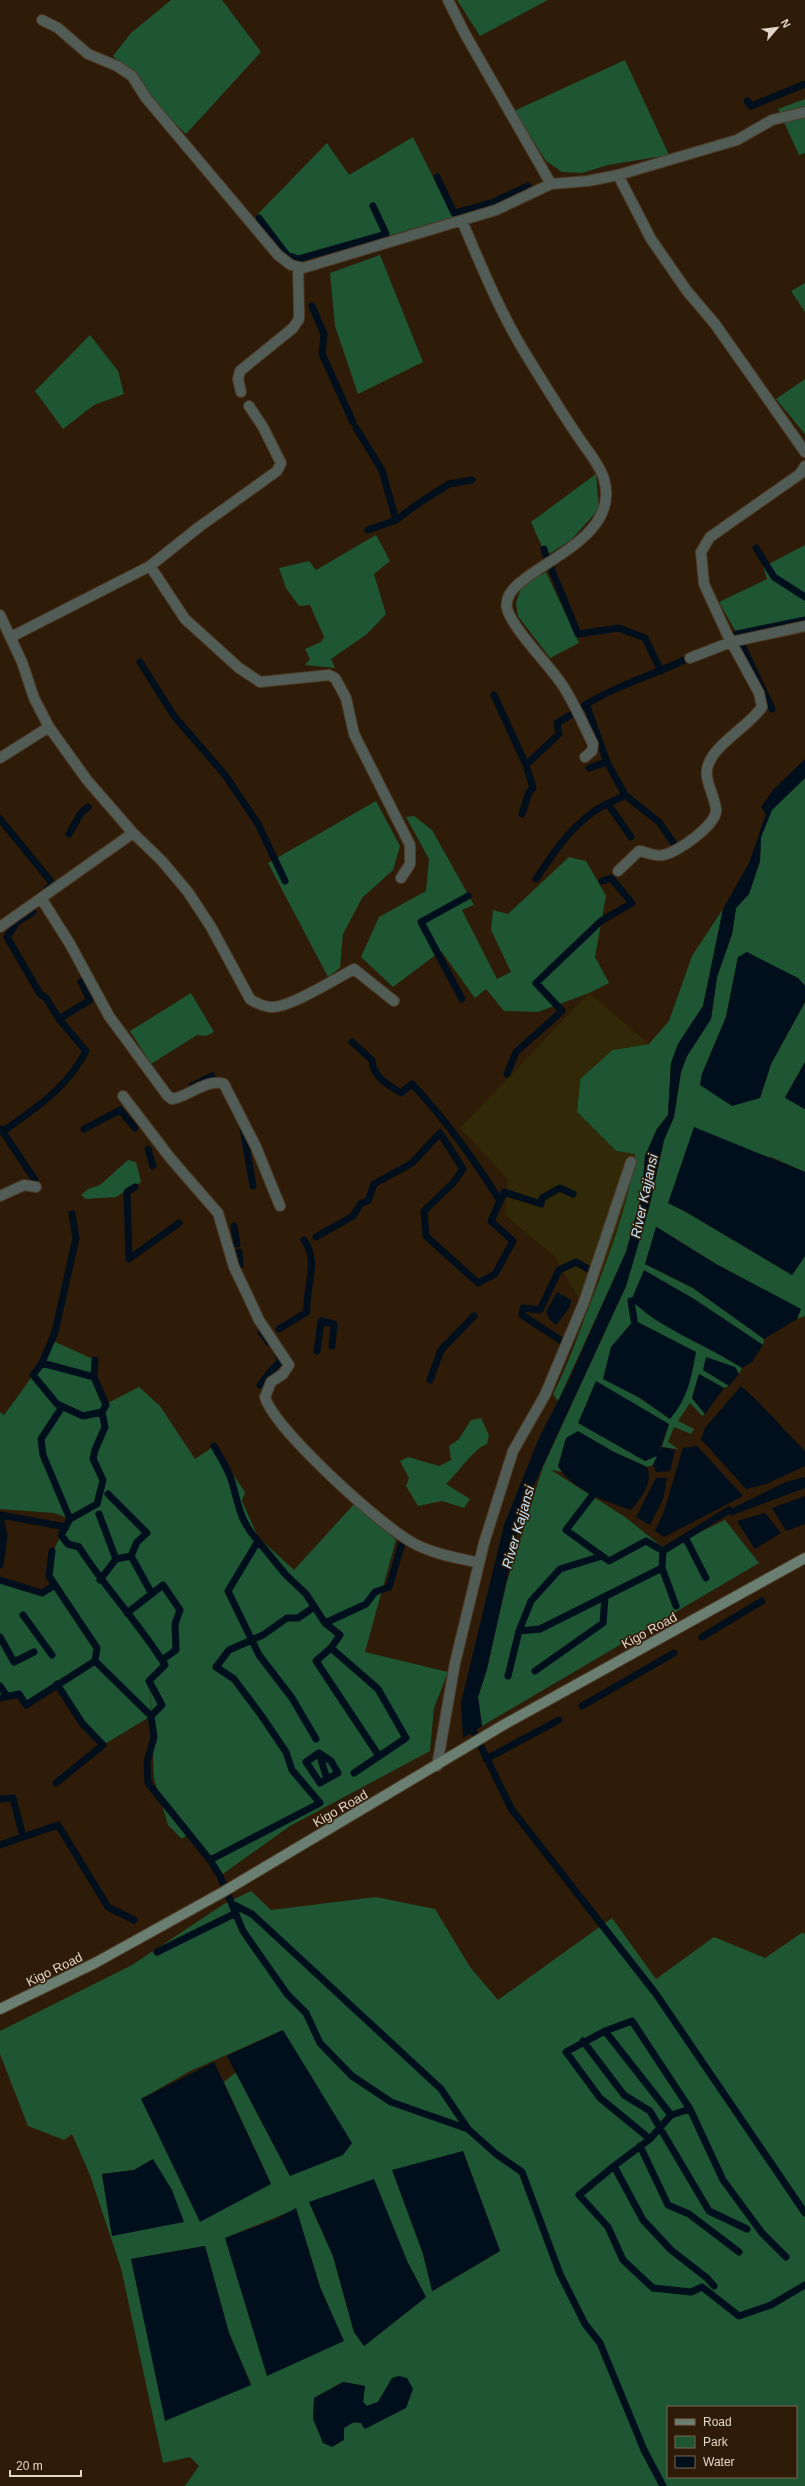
<svg xmlns="http://www.w3.org/2000/svg" width="805" height="2486" font-family="Arial,sans-serif">
<rect width="100%" height="100%" fill="#2f1c08"/>
<path fill="#1e5532" fill-rule="evenodd" d="M 171,0 L 222,0 L 261,52 L 186,134 L 158,107 L 143,84 L 113,56 L 131,33 Z
M 457,0 L 548,0 L 480,36 Z
M 625,60 L 669,155 L 608,165 L 582,173 L 562,172 L 546,161 L 514,111 Z
M 805,99 L 805,153 L 799,155 L 778,109 Z
M 413,137 L 453,217 L 300,262 L 283,251 L 254,218 L 327,143 L 349,175 Z
M 380,255 L 423,362 L 358,394 L 335,326 L 330,273 Z
M 805,283 L 805,312 L 791,291 Z
M 90,335 L 118,371 L 124,394 L 94,405 L 63,429 L 35,391 Z
M 805,379 L 805,434 L 776,399 Z
M 596,474 L 599,509 L 571,540 L 546,556 L 531,522 Z
M 376,535 L 390,561 L 374,574 L 386,614 L 367,634 L 331,659 L 335,668 L 305,665 L 310,659 L 305,649 L 321,642 L 324,637 L 310,605 L 299,606 L 286,588 L 279,568 L 309,561 L 316,570 Z
M 805,545 L 805,620 L 737,634 L 719,602 L 767,579 L 763,567 Z
M 546,572 L 579,643 L 550,658 L 518,616 L 516,603 L 522,585 Z
M 805,778 L 805,986 L 798,978 L 738,957 L 726,1017 L 702,1074 L 700,1085 L 760,1098 L 771,1064 L 805,1002 L 805,1062 L 785,1097 L 805,1109 L 805,1172 L 771,1157 L 668,1203 L 686,1212 L 792,1275 L 805,1256 L 805,1316 L 797,1319 L 800,1309 L 716,1264 L 657,1227 L 645,1264 L 693,1288 L 764,1339 L 763,1345 L 694,1299 L 644,1271 L 631,1301 C 668,1329 705,1344 742,1368 L 739,1374 L 735,1367 L 724,1382 L 729,1386 L 724,1388 L 699,1374 L 692,1398 L 705,1414 L 702,1416 L 690,1403 L 678,1421 L 694,1429 L 691,1434 L 674,1427 L 668,1442 L 678,1449 L 662,1447 L 669,1424 L 613,1442 L 645,1461 L 658,1455 L 653,1465 L 647,1467 L 614,1452 L 558,1466 L 562,1472 L 551,1470 L 625,1517 L 665,1549 L 725,1520 L 759,1563 L 482,1726 L 478,1697 L 487,1669 L 506,1585 L 543,1467 L 626,1286 L 649,1208 L 664,1140 L 674,1117 L 681,1072 L 687,1056 L 711,1019 L 717,977 L 732,934 L 736,908 L 749,894 L 760,861 L 761,837 L 772,810 ZM 670,1339 L 696,1352 L 670,1419 L 640,1398 Z
M 376,801 L 400,846 L 393,870 L 362,898 L 343,934 L 340,968 L 328,977 L 268,863 Z
M 414,816 L 432,830 L 474,905 L 462,910 L 497,979 L 511,972 L 491,930 L 493,910 L 508,914 L 569,857 L 586,861 L 606,896 L 595,957 L 609,983 L 589,993 L 538,1012 L 504,1011 L 486,989 L 475,998 L 441,951 L 393,987 L 361,957 L 379,917 L 426,891 L 429,859 L 406,817 Z
M 723,909 L 703,1006 L 678,1044 L 671,1063 L 668,1115 L 657,1129 L 645,1156 L 642,1194 L 626,1252 L 558,1401 L 553,1394 C 567,1367 577,1338 588,1309 C 607,1260 628,1208 635,1155 L 616,1151 L 577,1112 L 580,1079 L 612,1050 L 649,1044 L 669,1021 L 692,956 Z
M 191,993 L 214,1032 L 206,1036 L 197,1035 L 151,1064 L 130,1031 Z
M 128,1160 L 136,1162 L 141,1182 L 116,1197 L 86,1199 L 81,1195 L 88,1189 L 100,1185 Z
M 51,1340 L 95,1360 L 94,1377 L 106,1404 L 139,1387 L 160,1406 L 195,1459 L 214,1446 L 245,1492 L 242,1501 L 258,1537 L 294,1570 L 355,1503 L 396,1540 L 365,1652 L 448,1672 L 434,1708 L 430,1751 L 290,1826 L 220,1876 L 205,1853 L 188,1834 L 182,1839 L 168,1825 L 154,1779 L 150,1672 L 151,1716 L 103,1745 L 82,1723 L 57,1685 L 26,1705 L 19,1694 L 0,1698 L 0,1580 L 42,1593 L 54,1585 C 42,1561 59,1541 70,1519 L 54,1513 L 0,1509 L 0,1412 L 4,1415 C 22,1391 40,1368 51,1340 Z
M 481,1418 L 489,1435 L 487,1444 C 474,1448 458,1473 446,1484 L 470,1499 L 464,1508 L 442,1501 L 418,1506 L 406,1486 L 409,1478 L 400,1461 L 408,1457 L 439,1466 L 451,1460 L 449,1446 L 459,1439 L 471,1420 Z
M 251,1891 L 271,1910 L 376,1897 L 435,1909 L 470,1967 L 498,2000 L 612,1918 L 656,1979 L 714,1937 L 765,1958 L 803,1932 L 805,1935 L 805,2486 L 185,2486 L 199,2466 L 190,2457 L 163,2463 L 121,2268 L 90,2175 L 72,2134 L 64,2140 L 28,2126 L 0,2054 L 0,2031 L 132,1965 L 224,1904 ZM 283,2030 L 290,2176 L 236,2072 L 224,2082 L 271,2184 L 141,2099 L 190,2071 ZM 463,2151 L 500,2251 L 433,2291 L 423,2254 ZM 153,2159 L 112,2236 L 102,2174 L 134,2170 ZM 309,2202 L 408,2263 L 426,2297 L 364,2346 L 354,2332 L 333,2256 ZM 296,2209 L 320,2287 L 343,2342 L 225,2238 ZM 205,2246 L 229,2333 L 251,2384 L 131,2259 ZM 392,2378 L 364,2429 L 361,2423 L 354,2422 L 344,2428 L 314,2398 L 343,2382 L 365,2386 L 363,2402 L 367,2406 L 378,2402 ZM 668,2407 L 796,2407 L 796,2477 L 668,2477 Z"/>
<path fill="#302806" d="M 589,993 L 649,1044 L 612,1050 L 580,1079 L 577,1112 L 616,1151 L 635,1154 C 628,1208 607,1261 587,1312 L 554,1256 L 505,1215 L 508,1179 L 460,1128 Z"/>
<path fill="#000f1b" d="M 805,759 L 805,778 L 772,810 L 761,837 L 760,861 L 749,894 L 736,908 L 732,934 L 717,977 L 711,1019 L 687,1056 L 681,1072 L 674,1117 L 664,1140 L 649,1208 L 626,1286 L 522,1511 L 487,1669 L 478,1697 L 482,1726 L 463,1738 L 461,1703 L 504,1525 L 539,1438 L 568,1382 L 626,1252 L 642,1194 L 645,1156 L 657,1129 L 668,1115 L 671,1063 L 678,1044 L 703,1006 L 723,909 L 749,863 L 766,814 L 761,807 L 773,790 Z
M 747,952 L 798,978 L 805,986 L 805,1002 L 771,1064 L 760,1098 L 732,1106 L 700,1085 L 702,1074 L 726,1017 L 738,957 Z
M 805,1062 L 805,1109 L 785,1098 Z
M 694,1127 L 805,1172 L 805,1256 L 792,1275 L 686,1212 L 668,1203 Z
M 656,1227 L 716,1264 L 801,1309 L 797,1319 L 764,1339 L 693,1288 L 645,1264 Z
M 644,1270 L 694,1299 L 763,1345 L 752,1362 L 742,1368 C 716,1351 688,1340 661,1323 C 650,1317 641,1308 631,1301 Z
M 557,1292 L 571,1300 L 570,1307 L 556,1325 L 550,1320 L 546,1312 Z
M 634,1320 L 696,1352 C 691,1379 688,1398 670,1419 L 640,1398 L 603,1379 L 611,1347 Z
M 706,1357 L 735,1367 L 739,1374 L 729,1386 L 703,1370 Z
M 699,1374 L 724,1388 L 705,1414 L 692,1398 Z
M 596,1381 L 669,1424 L 659,1452 L 662,1447 L 675,1450 L 670,1471 L 656,1472 L 653,1465 L 657,1456 L 645,1461 L 578,1423 Z
M 741,1386 C 764,1406 783,1429 805,1451 L 805,1466 L 766,1484 L 746,1489 L 701,1439 L 705,1428 Z
M 578,1431 L 614,1452 L 647,1467 C 654,1483 641,1498 631,1510 C 605,1501 573,1491 558,1466 L 566,1438 Z
M 697,1446 L 743,1496 L 664,1537 L 655,1531 L 664,1511 L 683,1448 Z
M 805,1477 L 805,1488 L 730,1516 L 729,1510 L 786,1482 Z
M 656,1478 L 667,1478 L 663,1499 L 650,1525 L 636,1517 Z
M 805,1496 L 805,1524 L 786,1531 L 772,1508 Z
M 765,1513 L 781,1533 L 755,1549 L 737,1521 Z
M 283,2030 L 352,2143 L 343,2155 L 290,2176 L 227,2056 Z
M 214,2062 L 271,2184 L 200,2222 L 141,2099 Z
M 463,2151 L 500,2251 L 432,2291 L 423,2254 L 392,2170 Z
M 153,2159 L 172,2190 L 184,2222 L 112,2236 L 102,2174 L 134,2170 Z
M 374,2179 L 408,2263 L 426,2297 L 364,2346 L 354,2332 L 333,2256 L 309,2202 Z
M 296,2208 L 320,2287 L 344,2341 L 267,2376 L 225,2238 L 276,2219 Z
M 205,2246 L 229,2333 L 251,2385 L 165,2421 L 131,2259 Z
M 399,2376 L 407,2378 L 413,2389 L 406,2408 L 365,2429 L 361,2423 L 354,2422 L 344,2428 L 344,2440 L 332,2447 L 323,2443 L 313,2419 L 314,2398 L 343,2382 L 365,2386 L 363,2402 L 367,2406 L 378,2402 L 392,2378 Z"/>
<g fill="none" stroke-linecap="round" stroke-linejoin="round">
<path stroke="#000f1b" stroke-width="7" d="M 747,101 L 751,106 L 805,84
M 437,177 L 454,213 L 494,202 L 528,186
M 259,218 L 287,255 L 298,259 L 386,234 L 373,206
M 312,306 L 324,334 L 322,354 L 353,422
M 356,428 L 382,470 L 396,520
M 368,530 L 396,520 L 422,501 L 449,484 L 472,480
M 756,548 L 774,577 L 805,597
M 544,549 L 546,556
M 551,568 L 578,634 L 619,628 L 645,638 L 661,671
M 737,634 L 805,620
M 743,647 L 772,709
M 140,662 L 174,716 L 225,775 L 258,824 L 285,881
M 494,695 L 526,765 L 533,788 L 529,792 L 522,814
M 586,704 L 607,762 L 625,795
M 579,709 C 615,685 655,675 693,656
M 526,765 L 559,734 L 557,723 L 574,713
M 589,768 L 607,762
M 608,804 L 631,837
M 0,819 L 53,884 L 47,889
M 69,834 L 81,813 L 88,807
M 536,879 C 552,855 568,830 592,813 C 601,805 615,801 625,795 L 659,822 L 677,848
M 462,999 L 421,922 L 468,896
M 59,1019 L 90,1000 L 81,982
M 352,1042 L 372,1060 C 372,1076 388,1085 401,1093 L 412,1084 C 445,1119 474,1159 500,1201
M 507,1074 L 516,1052 L 562,1011 L 536,983 L 601,921 L 632,903 L 611,878 L 602,881
M 192,1086 L 212,1076
M 1,1129 L 35,1180
M 84,1129 L 120,1110 L 135,1128
M 243,1129 L 253,1186
M 2,1132 C 36,1108 67,1088 86,1051 L 59,1019 L 46,998 L 40,994 L 7,937 L 17,922 L 33,912
M 148,1149 L 153,1166
M 234,1226 L 237,1244
M 316,1237 L 353,1216 L 361,1203 L 368,1201 L 374,1184 L 412,1163 L 440,1133 L 463,1169 L 453,1183 L 424,1211 L 426,1236 L 478,1283 L 495,1274 L 513,1241 L 491,1221 L 504,1192 L 541,1204 L 542,1198 L 560,1188 L 573,1194
M 239,1252 L 240,1265
M 129,1259 L 127,1192 L 135,1187
M 129,1259 L 179,1223
M 631,1301 L 634,1320
M 279,1329 L 307,1312 C 305,1287 320,1262 304,1240
M 261,1332 L 269,1343
M 560,1340 L 522,1315 L 523,1308 L 540,1310 L 559,1270 L 576,1262 L 590,1270
M 317,1351 L 321,1321 L 334,1324 L 332,1346
M 95,1360 L 94,1377 L 106,1405 L 102,1412 L 105,1427 L 95,1450 L 93,1459 L 103,1480 L 97,1504 L 70,1519 L 61,1535 L 68,1544 L 79,1547 C 105,1588 139,1623 165,1665 L 149,1681 L 162,1705 L 151,1716 L 154,1737 L 147,1762 L 148,1783 L 210,1860 L 220,1876 L 243,1931 L 287,1994 L 306,2013 L 320,2043 L 352,2076 L 391,2102 L 468,2129 L 496,2154 L 522,2172 L 560,2274 L 585,2324 L 600,2343 L 644,2450 L 663,2486
M 42,1363 L 55,1332 L 76,1238 L 72,1214
M 94,1377 L 42,1363 L 33,1375 L 57,1404 L 83,1416 L 102,1412
M 430,1380 L 441,1350 L 474,1316
M 260,1385 L 269,1373 L 281,1361 L 278,1354
M 62,1407 L 41,1439 L 43,1455 L 70,1519
M 214,1446 C 220,1457 229,1470 232,1482 C 239,1507 240,1521 258,1541 L 228,1591 L 259,1655 L 292,1698 L 316,1739
M 108,1494 L 147,1533 L 137,1542 L 131,1556
M 592,1496 L 566,1530 L 609,1561 L 646,1541 L 663,1551 L 729,1510
M 99,1514 L 116,1559
M 0,1515 L 66,1527
M 0,1516 L 4,1536 L 0,1565
M 685,1537 L 706,1578
M 258,1541 L 286,1575 L 306,1594 L 325,1623 L 340,1635 L 331,1648 L 378,1689 L 406,1738 L 354,1773
M 52,1551 L 49,1576 L 97,1648 L 95,1661
M 663,1551 L 662,1568 L 676,1606
M 0,1580 L 42,1593 L 55,1585
M 100,1580 L 116,1559 L 131,1556 L 152,1594
M 127,1613 L 163,1585 L 180,1610 L 175,1624 L 176,1650 L 162,1660
M 23,1615 L 52,1655
M 325,1623 L 366,1604 L 375,1592 L 389,1587 L 402,1543
M 519,1631 L 531,1601 L 560,1569 L 602,1556
M 0,1637 L 14,1662 L 34,1652
M 702,1637 L 762,1601
M 331,1648 L 316,1661 L 379,1756
M 535,1671 L 603,1623 L 605,1597
M 508,1676 L 519,1631 L 540,1629 L 662,1568
M 0,1686 L 7,1696
M 0,1698 L 19,1694 L 26,1705 L 95,1661 L 151,1716
M 582,1706 L 674,1653
M 470,1724 L 512,1810 L 656,1994 L 805,2213
M 319,1753 L 327,1779 L 320,1783 L 306,1762 L 319,1753 L 331,1761 L 338,1773 L 327,1779
M 486,1759 L 559,1720
M 56,1783 L 103,1745 L 82,1723 L 57,1684
M 0,1799 L 13,1798 L 23,1837
M 0,1845 L 58,1825 L 108,1907 L 134,1920
M 210,1860 L 320,1803 L 292,1770 L 286,1752 L 261,1715 L 234,1679 L 216,1667 L 229,1650 L 263,1635 L 287,1618 L 298,1618 L 314,1607
M 232,1904 L 252,1914 L 441,2089 L 468,2129
M 157,1952 L 236,1913
M 605,2031 L 671,2115
M 583,2041 L 624,2095 L 650,2111 L 709,2211 L 747,2229
M 690,2109 L 671,2115 L 650,2139 L 614,2166 L 643,2220 L 671,2250 L 707,2278 L 714,2286
M 650,2139 L 600,2098 L 566,2052 L 605,2031 L 632,2021 L 690,2109 L 723,2180 L 762,2233 L 786,2257
M 640,2146 L 668,2205 L 689,2214 L 739,2252
M 614,2166 L 579,2195 L 608,2227 L 623,2260 L 653,2288 L 691,2292 L 702,2287 L 739,2316 L 771,2305 L 805,2285"/>
<g stroke="#4c3a27" stroke-width="12">
<path id="street" d="M 42,20 L 58,28 L 88,54 L 117,66 L 132,76 L 146,98 L 278,255 L 291,265 L 303,268 L 496,210 L 551,184 L 465,34 L 448,0
M 618,175 L 651,239 L 687,291 L 715,324 L 805,452
M 551,184 L 588,181 L 618,175 L 737,140 L 772,120 L 805,112
M 462,221 C 482,268 502,317 530,361 C 546,387 562,413 579,438 C 587,450 600,465 604,479 C 624,549 499,569 507,608 C 511,627 549,665 561,683 C 574,702 583,724 593,744 L 592,751 L 585,757
M 241,392 L 238,379 L 240,371 L 293,328 L 299,319 L 299,310 L 298,267
M 150,566 L 185,619 L 239,668 L 260,682 L 329,675 L 335,678 L 346,698 L 354,734 L 410,845 L 410,864 L 401,878
M 0,615 L 22,662 L 34,698 L 49,727 L 87,780 L 133,833 L 162,861 L 188,892 L 211,927 L 250,999 C 256,1003 262,1006 270,1007 C 288,1009 337,978 354,969 L 394,1001
M 11,637 L 150,566 L 199,527 L 277,471 L 281,463 L 263,427 L 249,406
M 690,658 L 731,642 L 805,626
M 0,758 L 49,727
M 618,871 L 639,851 C 646,852 657,857 663,855 C 677,853 718,824 716,809 C 713,788 698,775 714,754 C 728,736 749,725 762,707 L 759,693 L 727,634 L 704,584 L 701,552 L 710,537 L 800,474 L 805,466
M 41,898 L 70,944 L 109,1016 L 167,1095 L 172,1099 C 188,1097 207,1078 224,1084 L 256,1147 L 280,1206
M 0,927 L 133,833
M 123,1096 L 171,1159 L 218,1213 L 234,1267 L 246,1292 L 259,1320 L 289,1365 L 283,1374 L 271,1382 L 265,1397 C 274,1429 383,1528 415,1544 C 434,1554 458,1558 479,1563
M 0,1196 L 24,1185 L 36,1187
M 437,1766 L 455,1663 L 484,1543 L 513,1451 L 545,1395 L 584,1302 L 631,1162"/>
</g>
<g stroke="#4c3a27" stroke-width="12">
<path id="secondary" d="M 0,2009 L 95,1963 L 223,1892 L 505,1724 L 805,1558"/>
</g>
<use href="#street" stroke="#505c55" stroke-width="10"/>
<use href="#secondary" stroke="#6a7e72" stroke-width="10"/>
</g>
<g text-anchor="middle" stroke-width="3" stroke-linejoin="round" paint-order="stroke">
<g font-size="13" fill="#e2d5c9" stroke="#2f1c08">
<text transform="translate(649 1630) rotate(-29)" y="5">Kigo Road</text>
<text transform="translate(340 1808) rotate(-30)" y="5">Kigo Road</text>
<text transform="translate(54 1969) rotate(-26)" y="5">Kigo Road</text>
</g>
<g font-size="14" font-style="italic" fill="#c5e6fe" stroke="#2f1c08">
<text transform="translate(644 1196) rotate(-78)" y="5">River Kajjansi</text>
<text transform="translate(518 1527) rotate(-74)" y="5">River Kajjansi</text>
</g>
</g>
<rect x="667" y="2406" width="130" height="72" fill="#2f1c08" stroke="#776655"/>
<rect x="675" y="2419" width="20" height="6" fill="#6a7e72" stroke="#776655"/>
<text x="703" y="2426" font-size="12" fill="#e2d5c9">Road</text>
<rect x="675" y="2436" width="20" height="12" fill="#1e5532" stroke="#776655"/>
<text x="703" y="2446" font-size="12" fill="#e2d5c9">Park</text>
<rect x="675" y="2456" width="20" height="12" fill="#000f1b" stroke="#776655"/>
<text x="703" y="2466" font-size="12" fill="#e2d5c9">Water</text>
<g transform="translate(777 28) rotate(62)" stroke="#2f1c08" stroke-width="3" paint-order="stroke">
<path d="M0-3L7 15L0 10L-7 15Z" fill="#e2d5c9"/>
<text y="-6" font-size="11" font-weight="bold" text-anchor="middle" fill="#e2d5c9">N</text>
</g>
<path d="M10 2470v6h71v-6" fill="none" stroke="#e2d5c9" stroke-width="2"/>
<text x="16" y="2470" font-size="12" fill="#e2d5c9" stroke="#2f1c08" stroke-width="3" paint-order="stroke">20 m</text>
</svg>
